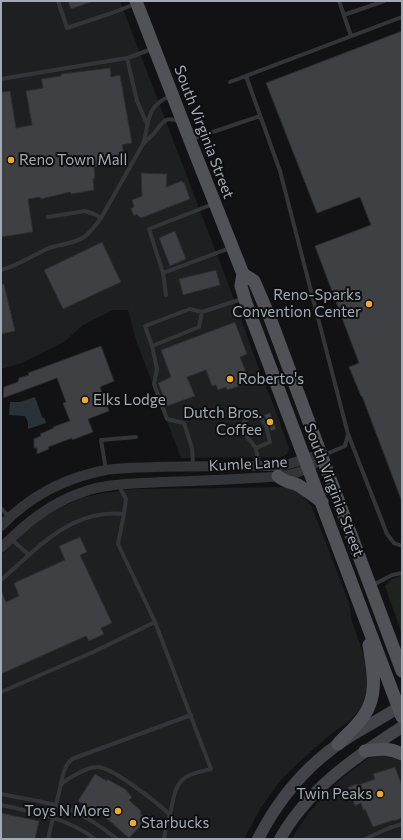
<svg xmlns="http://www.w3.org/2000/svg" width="403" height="840" font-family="Commissioner,sans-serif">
<rect width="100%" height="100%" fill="#121214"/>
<path fill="#1e1f21" d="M 1,1 L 120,1 L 229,286 L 258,366 L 279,419 L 289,449 L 287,454 L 282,457 L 181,458 L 137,343 L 128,310 L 113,310 L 83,325 L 64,342 L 22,363 L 1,369 Z
M 287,487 L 298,491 L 312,507 L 349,603 L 352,621 L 364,656 L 368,674 L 367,689 L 362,707 L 352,719 L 330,735 L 299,762 L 280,781 L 260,809 L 244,839 L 1,839 L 1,556 L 27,530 L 43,517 L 64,506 L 82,498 L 102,493 L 137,489 Z
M 380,754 L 394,755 L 402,760 L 402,839 L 291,839 L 310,811 L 335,784 L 368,758 Z"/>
<path fill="#1d241d" d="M 400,576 L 402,576 L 402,634 L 385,586 L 392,579 Z"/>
<path fill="#293238" d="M 35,397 L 42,417 L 45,419 L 46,423 L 28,429 L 28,422 L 25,416 L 9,415 L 10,402 L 20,402 Z"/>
<path fill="#3e4044" stroke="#2c2d30" d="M 68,1 L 90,1 L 91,2 L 71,9 Z
M 402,31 L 402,499 L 401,499 L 362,396 L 361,396 L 349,367 L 359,363 L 315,246 L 371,225 L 360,197 L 317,213 L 266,83 Z
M 110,68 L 111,77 L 120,75 L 132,143 L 122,145 L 124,154 L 108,157 L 110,164 L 94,167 L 95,178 L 93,179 L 94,190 L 71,194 L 70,192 L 41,199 L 40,197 L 28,199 L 33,232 L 1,237 L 1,92 L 10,91 L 16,128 L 32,125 L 26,91 L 43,88 L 41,79 L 61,76 L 61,74 Z
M 141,173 L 167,174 L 166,187 L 182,181 L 183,183 L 184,182 L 190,199 L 141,218 L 140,217 L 139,217 L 137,214 L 134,216 L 131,209 L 134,207 L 132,200 L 142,196 Z
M 175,231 L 186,259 L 170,266 L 159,238 Z
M 102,242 L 121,282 L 63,309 L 44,270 Z
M 216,270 L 220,285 L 183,295 L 179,279 Z
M 1,284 L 4,284 L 15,331 L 1,334 Z
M 235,322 L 247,354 L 240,357 L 249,380 L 239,384 L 240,386 L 227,390 L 226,387 L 218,390 L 216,385 L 212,386 L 206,370 L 187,377 L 195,396 L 167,406 L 158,383 L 171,377 L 161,350 Z
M 101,346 L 114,381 L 100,387 L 109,411 L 88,419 L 93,432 L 72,440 L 72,438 L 48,447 L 49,449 L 37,454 L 37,448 L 34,448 L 34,439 L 41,436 L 40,434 L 54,428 L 53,427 L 70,421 L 63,403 L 66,402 L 57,378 L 3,398 L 4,387 L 18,382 L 19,378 L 29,375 L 28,373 Z
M 270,413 L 276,429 L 271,431 L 269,424 L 264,415 Z
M 80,537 L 87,552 L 80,555 L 112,623 L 101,628 L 104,634 L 89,641 L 86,636 L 1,674 L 1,590 L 6,602 L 19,596 L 14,583 L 65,560 L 59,546 Z
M 395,767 L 402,786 L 402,818 L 394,821 L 394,820 L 373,827 L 365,809 L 363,810 L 361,803 L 355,806 L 352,798 L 348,794 L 350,793 L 348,787 L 357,784 L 358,785 L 375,779 L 373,774 Z
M 95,774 L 107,781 L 107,779 L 125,789 L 132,797 L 129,800 L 141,811 L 140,813 L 147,819 L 129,838 L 105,817 L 78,801 Z
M 1,813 L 39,821 L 35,839 L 1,839 Z"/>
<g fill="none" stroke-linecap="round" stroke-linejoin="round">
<path stroke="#343539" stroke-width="4" d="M 58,1 L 67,28 L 112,13 L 135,4
M 339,1 L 351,36
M 344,15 L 384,1
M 127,58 L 137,101 L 147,124
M 246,76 L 280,171 L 348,434 L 345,446 L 324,455
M 1,79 L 127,58 L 152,49
M 230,82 L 402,17
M 192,139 L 260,116
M 143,144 C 147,140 152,136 155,132 C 163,122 165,116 179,121
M 48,217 L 85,211 L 94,214 L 101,218
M 1,270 C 18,266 33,255 49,248 C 61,244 74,244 84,237 C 91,232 96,225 101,218 L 143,144 C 150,122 145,107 170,96
M 163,273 L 230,248
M 166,295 L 163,273 L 149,229 L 213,204
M 202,312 L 199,327 L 152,346 L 145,326 L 190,309 L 202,312 L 242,299
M 152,346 L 157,369 L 154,384 L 167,419 L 184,423 L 192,448 L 193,465
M 348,434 L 387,534 L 394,543 L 402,546
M 256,448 L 247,437 L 242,425 C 247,416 252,416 261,418 L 266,426 L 270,442 L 256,448 L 259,466
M 106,470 L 101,440 L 136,437
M 119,486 L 126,499 L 124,514
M 1,508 L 9,517
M 11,539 L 29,555 C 56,530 86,510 124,514 L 118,544 L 155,622
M 1,580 L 29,555
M 373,585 L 392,575 L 402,573
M 1,692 L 91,653 L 155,622 L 211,769 C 203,771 193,773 186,777 C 174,784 173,802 170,815
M 61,783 C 63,774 65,765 72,759 L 191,715
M 1,794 C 23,799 54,802 73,811 C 89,818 103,828 117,839
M 1,805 C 34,812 67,818 95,839
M 48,839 L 61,784 C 69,778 87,767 97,767 C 111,766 159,804 170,815 L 166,827 L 164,839
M 365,839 L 389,828 L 402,824"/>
<path stroke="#343539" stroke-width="10" d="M 1,526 C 28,498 63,479 101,471 C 119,467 137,468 155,467 C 196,466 236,466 277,466 L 289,464 L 312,457
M 1,548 C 25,524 50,503 83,492 C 108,483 135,484 161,482 C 191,481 222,480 252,478 C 271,477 292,477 308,468 C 314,465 318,460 321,455"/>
<path stroke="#424449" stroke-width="12" d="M 258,839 C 279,798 309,762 349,737 C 366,726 385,717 402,705
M 280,839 C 308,789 355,757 402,727"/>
<path stroke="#505258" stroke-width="13" d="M 136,1 L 191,143 L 241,269 L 243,274 L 241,286 L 246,303 L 402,717
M 243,274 L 254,281 L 270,318 L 402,671
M 278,476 C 284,482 291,482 298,485 C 306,490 314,496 322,502
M 338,744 C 346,735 356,727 363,717 C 379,695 373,670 369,645
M 365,751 C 379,749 389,747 402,754"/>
</g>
<g fill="#efa92f" stroke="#0d0e0f" stroke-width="1.5">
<circle cx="11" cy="160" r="4"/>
<circle cx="369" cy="304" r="4"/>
<circle cx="230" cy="379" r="4"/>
<circle cx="85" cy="400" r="4"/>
<circle cx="270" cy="422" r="4"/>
<circle cx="380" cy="794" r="4"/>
<circle cx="118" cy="811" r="4"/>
<circle cx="133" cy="823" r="4"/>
</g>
<g text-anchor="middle" stroke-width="4" stroke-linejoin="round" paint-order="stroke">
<g font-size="15" fill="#a4aab4" stroke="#0d0e0f">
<text transform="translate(204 132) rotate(69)" y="5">South Virginia Street</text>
<text transform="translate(248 464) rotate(-3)" y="5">Kumle Lane</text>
<text transform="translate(334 490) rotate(69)" y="5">South Virginia Street</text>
</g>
<g font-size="15" fill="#a4aab4" stroke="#0d0e0f" text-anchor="start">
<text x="19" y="165">Reno Town Mall</text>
<text x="361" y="300" text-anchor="end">Reno-Sparks<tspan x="361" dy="17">Convention Center</tspan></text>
<text x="238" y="384">Roberto's</text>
<text x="93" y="405">Elks Lodge</text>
<text x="262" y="418" text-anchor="end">Dutch Bros.<tspan x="262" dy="17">Coffee</tspan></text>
<text x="372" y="799" text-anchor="end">Twin Peaks</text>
<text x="110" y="816" text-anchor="end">Toys N More</text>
<text x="141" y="828">Starbucks</text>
</g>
</g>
<rect width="403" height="840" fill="none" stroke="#a4aab4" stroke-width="4"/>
</svg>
